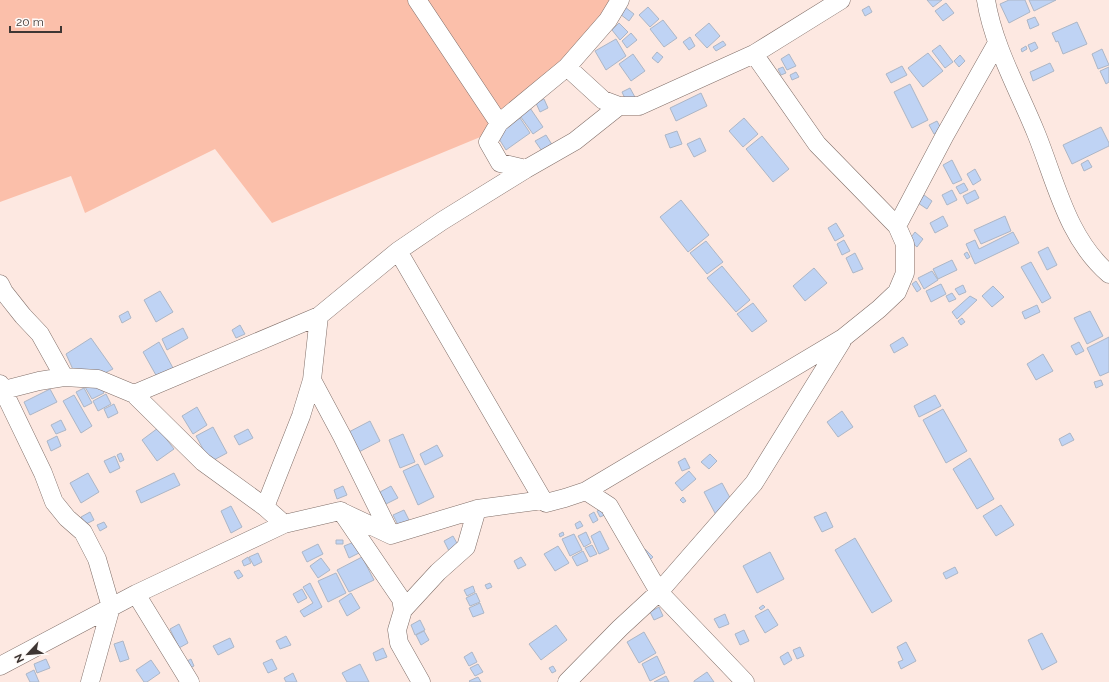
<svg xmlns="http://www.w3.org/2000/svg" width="1109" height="682" font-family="Raleway,sans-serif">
<rect width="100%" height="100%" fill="#fde8e1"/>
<path fill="#fbbfaa" d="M 0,0 L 612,0 L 560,71 L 490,133 L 272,223 L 215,149 L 85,213 L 71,176 L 0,202 Z"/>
<path fill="#bfd3f4" stroke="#acb6c6" d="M 927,0 L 942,0 L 933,7 Z
M 1009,0 L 1025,0 L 1030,12 L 1009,23 L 1000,4 Z
M 1029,0 L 1056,0 L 1034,11 Z
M 946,3 L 954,13 L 943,21 L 935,11 Z
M 869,6 L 872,12 L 865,16 L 862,10 Z
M 625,7 L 634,14 L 629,21 L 620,14 Z
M 648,7 L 659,19 L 650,27 L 639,15 Z
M 1035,17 L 1039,25 L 1030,29 L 1027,20 Z
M 663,20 L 677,38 L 664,47 L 650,29 Z
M 1077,22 L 1087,44 L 1063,54 L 1058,41 L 1056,42 L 1052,33 Z
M 619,23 L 628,32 L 620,40 L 612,30 Z
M 709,23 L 720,36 L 707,48 L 695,35 Z
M 631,33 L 637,40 L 627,48 L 622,41 Z
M 690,37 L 695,46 L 689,50 L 683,42 Z
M 616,39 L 626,56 L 606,70 L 595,51 Z
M 723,41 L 726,45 L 716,51 L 713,47 Z
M 1035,42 L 1038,48 L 1031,52 L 1028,45 Z
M 940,45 L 953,62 L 945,68 L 932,51 Z
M 1026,46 L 1027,49 L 1022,52 L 1021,49 Z
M 1102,49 L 1109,65 L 1098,69 L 1092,54 Z
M 657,52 L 663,57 L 658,63 L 652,58 Z
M 928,53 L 943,71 L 923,87 L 908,68 Z
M 633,54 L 645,71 L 631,81 L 619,64 Z
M 789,54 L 796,66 L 787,70 L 781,59 Z
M 960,55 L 965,61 L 959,67 L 954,61 Z
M 1050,63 L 1054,71 L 1033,81 L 1030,72 Z
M 902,66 L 907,75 L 891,83 L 886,74 Z
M 783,67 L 786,73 L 781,75 L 778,69 Z
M 1109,67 L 1109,82 L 1106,84 L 1100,71 Z
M 796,72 L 799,77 L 792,80 L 790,75 Z
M 910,84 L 928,120 L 912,128 L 894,92 Z
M 630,88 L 636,99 L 627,103 L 622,92 Z
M 701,93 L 707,106 L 676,121 L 670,108 Z
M 544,99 L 548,108 L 540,112 L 536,103 Z
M 528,105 L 543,127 L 533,134 L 518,113 Z
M 520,118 L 530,133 L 506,150 L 496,134 Z
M 744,118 L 758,134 L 743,147 L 729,131 Z
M 937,121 L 942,130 L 934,134 L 929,125 Z
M 1101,127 L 1109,143 L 1109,146 L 1072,164 L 1063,145 Z
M 677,131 L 682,144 L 670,148 L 665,135 Z
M 546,135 L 554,148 L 544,154 L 535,141 Z
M 762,136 L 789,169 L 773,182 L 746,149 Z
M 700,138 L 706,151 L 694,157 L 687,144 Z
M 952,160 L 962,180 L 953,184 L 943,165 Z
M 1088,160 L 1092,167 L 1084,171 L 1081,164 Z
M 975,169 L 981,180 L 973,185 L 967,174 Z
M 964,183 L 968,190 L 960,194 L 956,187 Z
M 952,190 L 957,200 L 947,205 L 942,195 Z
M 975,190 L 979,198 L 967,204 L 963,196 Z
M 924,195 L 932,201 L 927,209 L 918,203 Z
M 681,200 L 709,235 L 688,252 L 660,217 Z
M 943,216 L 948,226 L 935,233 L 930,223 Z
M 1005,216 L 1011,231 L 981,244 L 974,230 Z
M 836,223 L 844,236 L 835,241 L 828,228 Z
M 915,232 L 923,239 L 917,247 L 909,240 Z
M 1013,232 L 1019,243 L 975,264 L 966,244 L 975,240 L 979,249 Z
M 844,240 L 850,251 L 842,255 L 837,244 Z
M 706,241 L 723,262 L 707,274 L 690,253 Z
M 1048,247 L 1057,265 L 1047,270 L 1038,252 Z
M 967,252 L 970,257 L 967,259 L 964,254 Z
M 855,253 L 863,269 L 853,273 L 846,258 Z
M 952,260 L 957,270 L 938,279 L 933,269 Z
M 1031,262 L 1051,298 L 1042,303 L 1021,267 Z
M 722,266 L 750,300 L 736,312 L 707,278 Z
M 814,268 L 827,283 L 805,301 L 793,286 Z
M 932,271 L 938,280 L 924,289 L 918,278 Z
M 916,281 L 921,289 L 917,292 L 912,284 Z
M 941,284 L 946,294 L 931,302 L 926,291 Z
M 963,285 L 966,292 L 959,295 L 955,289 Z
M 993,286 L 1004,297 L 992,307 L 982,296 Z
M 160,291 L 173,312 L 156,322 L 144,300 Z
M 952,293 L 956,299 L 949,302 L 946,296 Z
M 970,296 L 977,300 L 957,319 L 952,312 Z
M 753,303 L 767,321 L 752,332 L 737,314 Z
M 1037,305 L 1040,312 L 1025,319 L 1022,312 Z
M 128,311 L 131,318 L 122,323 L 119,316 Z
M 1090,311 L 1103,336 L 1087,344 L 1074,318 Z
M 962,318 L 965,322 L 961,325 L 958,321 Z
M 240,325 L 245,334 L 236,338 L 232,330 Z
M 183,328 L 188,338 L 167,350 L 162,339 Z
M 903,337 L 908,345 L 894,353 L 890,345 Z
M 1109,337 L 1109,372 L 1100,376 L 1087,348 Z
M 91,338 L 113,369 L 80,385 L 66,354 Z
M 159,342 L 173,368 L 157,377 L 143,352 Z
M 1079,342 L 1084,351 L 1076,355 L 1071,346 Z
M 1043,354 L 1053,371 L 1036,380 L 1027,364 Z
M 97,380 L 104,393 L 92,399 L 85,387 Z
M 1101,380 L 1103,385 L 1096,388 L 1094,382 Z
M 84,388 L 92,403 L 84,407 L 76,392 Z
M 50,389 L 57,402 L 30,415 L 24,402 Z
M 106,394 L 111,404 L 98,411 L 93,401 Z
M 74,395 L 92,426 L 81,433 L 63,401 Z
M 935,395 L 941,406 L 919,417 L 914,406 Z
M 114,404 L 118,413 L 108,418 L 104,409 Z
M 197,407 L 207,425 L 193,434 L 182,416 Z
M 943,409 L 967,451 L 946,463 L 923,420 Z
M 842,411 L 853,427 L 838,437 L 827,422 Z
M 61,420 L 66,430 L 56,434 L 51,425 Z
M 370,421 L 380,441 L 355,454 L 345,434 Z
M 213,427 L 227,453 L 210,462 L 196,436 Z
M 158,428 L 174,449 L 157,461 L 142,440 Z
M 248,429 L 253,438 L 239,445 L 234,436 Z
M 1070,433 L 1074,440 L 1062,446 L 1059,439 Z
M 403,434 L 415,462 L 400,468 L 389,440 Z
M 57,436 L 61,446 L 51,451 L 47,441 Z
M 437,445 L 443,456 L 425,465 L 420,454 Z
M 121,453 L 124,460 L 120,462 L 117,455 Z
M 710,454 L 717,461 L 709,469 L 701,462 Z
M 115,456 L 120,468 L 110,473 L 104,461 Z
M 685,458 L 690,468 L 682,471 L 678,462 Z
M 970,458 L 994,499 L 977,509 L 953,469 Z
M 418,464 L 434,497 L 418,505 L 403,471 Z
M 689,471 L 696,479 L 682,491 L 675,483 Z
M 88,473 L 99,492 L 81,503 L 70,483 Z
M 174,473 L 180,485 L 141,503 L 136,491 Z
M 722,483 L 734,505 L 716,515 L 704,492 Z
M 343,486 L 347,495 L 337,499 L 334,490 Z
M 391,486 L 398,498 L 386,504 L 380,492 Z
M 683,497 L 686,501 L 683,503 L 680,500 Z
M 1001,505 L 1014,525 L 996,536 L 983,516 Z
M 231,506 L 242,527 L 231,533 L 221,511 Z
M 604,507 L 607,514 L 600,517 L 597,511 Z
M 404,510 L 409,520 L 398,525 L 393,515 Z
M 90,512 L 94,520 L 86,524 L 81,517 Z
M 594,512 L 598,520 L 593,523 L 589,515 Z
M 826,512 L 833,527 L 822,532 L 814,517 Z
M 580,521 L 583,526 L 577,529 L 575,524 Z
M 104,522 L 107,527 L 100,531 L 97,525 Z
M 600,531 L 609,549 L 599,554 L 591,536 Z
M 563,532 L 564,535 L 560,537 L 559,534 Z
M 586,532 L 591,543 L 584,547 L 578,536 Z
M 574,534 L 582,550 L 570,556 L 562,539 Z
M 453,536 L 459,547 L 449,551 L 444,541 Z
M 855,538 L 892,601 L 872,613 L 835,550 Z
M 336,540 L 343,540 L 343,544 L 336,544 Z
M 354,542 L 359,553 L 349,558 L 344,546 Z
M 318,544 L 323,554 L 307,562 L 302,552 Z
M 592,545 L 597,554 L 590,557 L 585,548 Z
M 558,546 L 569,563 L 555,571 L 544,554 Z
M 645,549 L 653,557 L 646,564 L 638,556 Z
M 583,551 L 588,561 L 577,566 L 572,557 Z
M 770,552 L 784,579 L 757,593 L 743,566 Z
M 258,553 L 262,562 L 254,566 L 249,557 Z
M 248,557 L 251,563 L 244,566 L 242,561 Z
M 362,557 L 374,580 L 349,592 L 337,570 Z
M 521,557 L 526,565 L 518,569 L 514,561 Z
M 321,558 L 330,570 L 318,578 L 310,566 Z
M 955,567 L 958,573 L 946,579 L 943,573 Z
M 239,570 L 243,576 L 238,579 L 234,572 Z
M 336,573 L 346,593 L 328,602 L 318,581 Z
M 310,583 L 322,607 L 304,617 L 300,611 L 313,603 L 303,587 Z
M 490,583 L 492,587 L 487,589 L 485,585 Z
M 473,586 L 475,592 L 467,596 L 464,590 Z
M 302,589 L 307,598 L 298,603 L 293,594 Z
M 351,593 L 360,608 L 347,616 L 339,601 Z
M 476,593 L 480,602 L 470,606 L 466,598 Z
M 480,603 L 484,613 L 473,617 L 469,608 Z
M 763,605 L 765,607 L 761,610 L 759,608 Z
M 659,607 L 663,616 L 654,620 L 650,612 Z
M 768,609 L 778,625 L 765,633 L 755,616 Z
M 725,614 L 729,624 L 719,628 L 714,619 Z
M 420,620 L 425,630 L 415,635 L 411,625 Z
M 179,624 L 188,643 L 179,648 L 170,629 Z
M 556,625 L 567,640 L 541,660 L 529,644 Z
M 744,630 L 749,641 L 740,645 L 735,634 Z
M 424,631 L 429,640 L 421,645 L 416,635 Z
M 644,632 L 656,653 L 639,663 L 627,642 Z
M 1042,633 L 1057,662 L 1042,670 L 1028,640 Z
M 286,636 L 291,645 L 280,649 L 276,641 Z
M 230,638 L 234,647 L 218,655 L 213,646 Z
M 123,641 L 129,659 L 120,662 L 114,644 Z
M 906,642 L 916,661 L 901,669 L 898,662 L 903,660 L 897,647 Z
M 800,647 L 804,656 L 797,659 L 793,650 Z
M 383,648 L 387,657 L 376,661 L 373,653 Z
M 472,652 L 477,662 L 469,666 L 464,657 Z
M 788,652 L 792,660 L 784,665 L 780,657 Z
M 657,656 L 665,673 L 650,681 L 642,664 Z
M 46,659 L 50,668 L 37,673 L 34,664 Z
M 191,659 L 194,666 L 188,669 L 185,662 Z
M 272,659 L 277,669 L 268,673 L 263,663 Z
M 151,660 L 160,673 L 147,682 L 144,682 L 136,670 Z
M 360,664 L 369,682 L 347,682 L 342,673 Z
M 478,664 L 483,672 L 475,676 L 470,668 Z
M 553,666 L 556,671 L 552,673 L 549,668 Z
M 34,670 L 39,682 L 30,682 L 26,674 Z
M 707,672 L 714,682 L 694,682 L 694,681 Z
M 293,673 L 297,682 L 286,682 L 284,678 Z
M 666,676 L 669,682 L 654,682 Z
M 478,677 L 481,682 L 470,682 L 469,681 Z"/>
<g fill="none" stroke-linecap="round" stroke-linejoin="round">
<g stroke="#816f69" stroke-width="19">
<path id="street" d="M 417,0 L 499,123
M 986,0 C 993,45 1019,91 1036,133 C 1056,182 1067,238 1109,274
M 754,54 L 817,144 L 897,226
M 567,67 L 603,100 L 619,106 L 639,106 L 754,54 L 841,0
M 526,169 L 575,141 L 619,106
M 398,251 L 543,500 L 546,503 L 565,498 L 586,491 L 843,338 L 879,309 L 897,292 L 905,273 L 905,244 L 897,226 L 945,135 L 997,43
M 0,284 L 4,292 L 23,316 L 40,334 L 64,377 L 98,379 L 134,394 L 203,462 L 265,507 L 284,524
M 312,380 L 342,436 L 391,535
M 0,384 L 43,473 L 54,502 L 67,518 L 83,532 L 97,559 L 111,607 L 90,682
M 0,391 L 39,381 L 64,377
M 134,394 L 319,316 L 398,251 L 442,221 L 526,169 L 500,163 L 488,142 L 499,123 L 567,67 L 608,20 L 620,0
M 586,491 L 609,506 L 659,592 L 745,682
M 265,507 L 301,416 L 312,380 L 319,316
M 341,511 L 401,599 L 403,610 L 397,630 L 399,643 L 421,682
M 136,594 L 190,682
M 403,610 L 438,572 L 466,547 L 477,509
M 0,666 L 136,594 L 284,524 L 340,511 L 391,535 L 477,509 L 543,500
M 567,682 L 620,628 L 659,592 L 754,483 L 842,341"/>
</g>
<use href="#street" stroke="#fff" stroke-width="18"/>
</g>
<g transform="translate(28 654) rotate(244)" stroke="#fefaf8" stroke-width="3" paint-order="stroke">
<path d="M0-3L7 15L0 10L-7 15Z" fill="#3e3633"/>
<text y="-6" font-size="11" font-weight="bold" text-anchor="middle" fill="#3e3633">N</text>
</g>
<path d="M10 26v6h51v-6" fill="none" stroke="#3e3633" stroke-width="2"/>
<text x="16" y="26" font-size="12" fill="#3e3633" stroke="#fefaf8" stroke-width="3" paint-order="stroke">20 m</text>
</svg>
